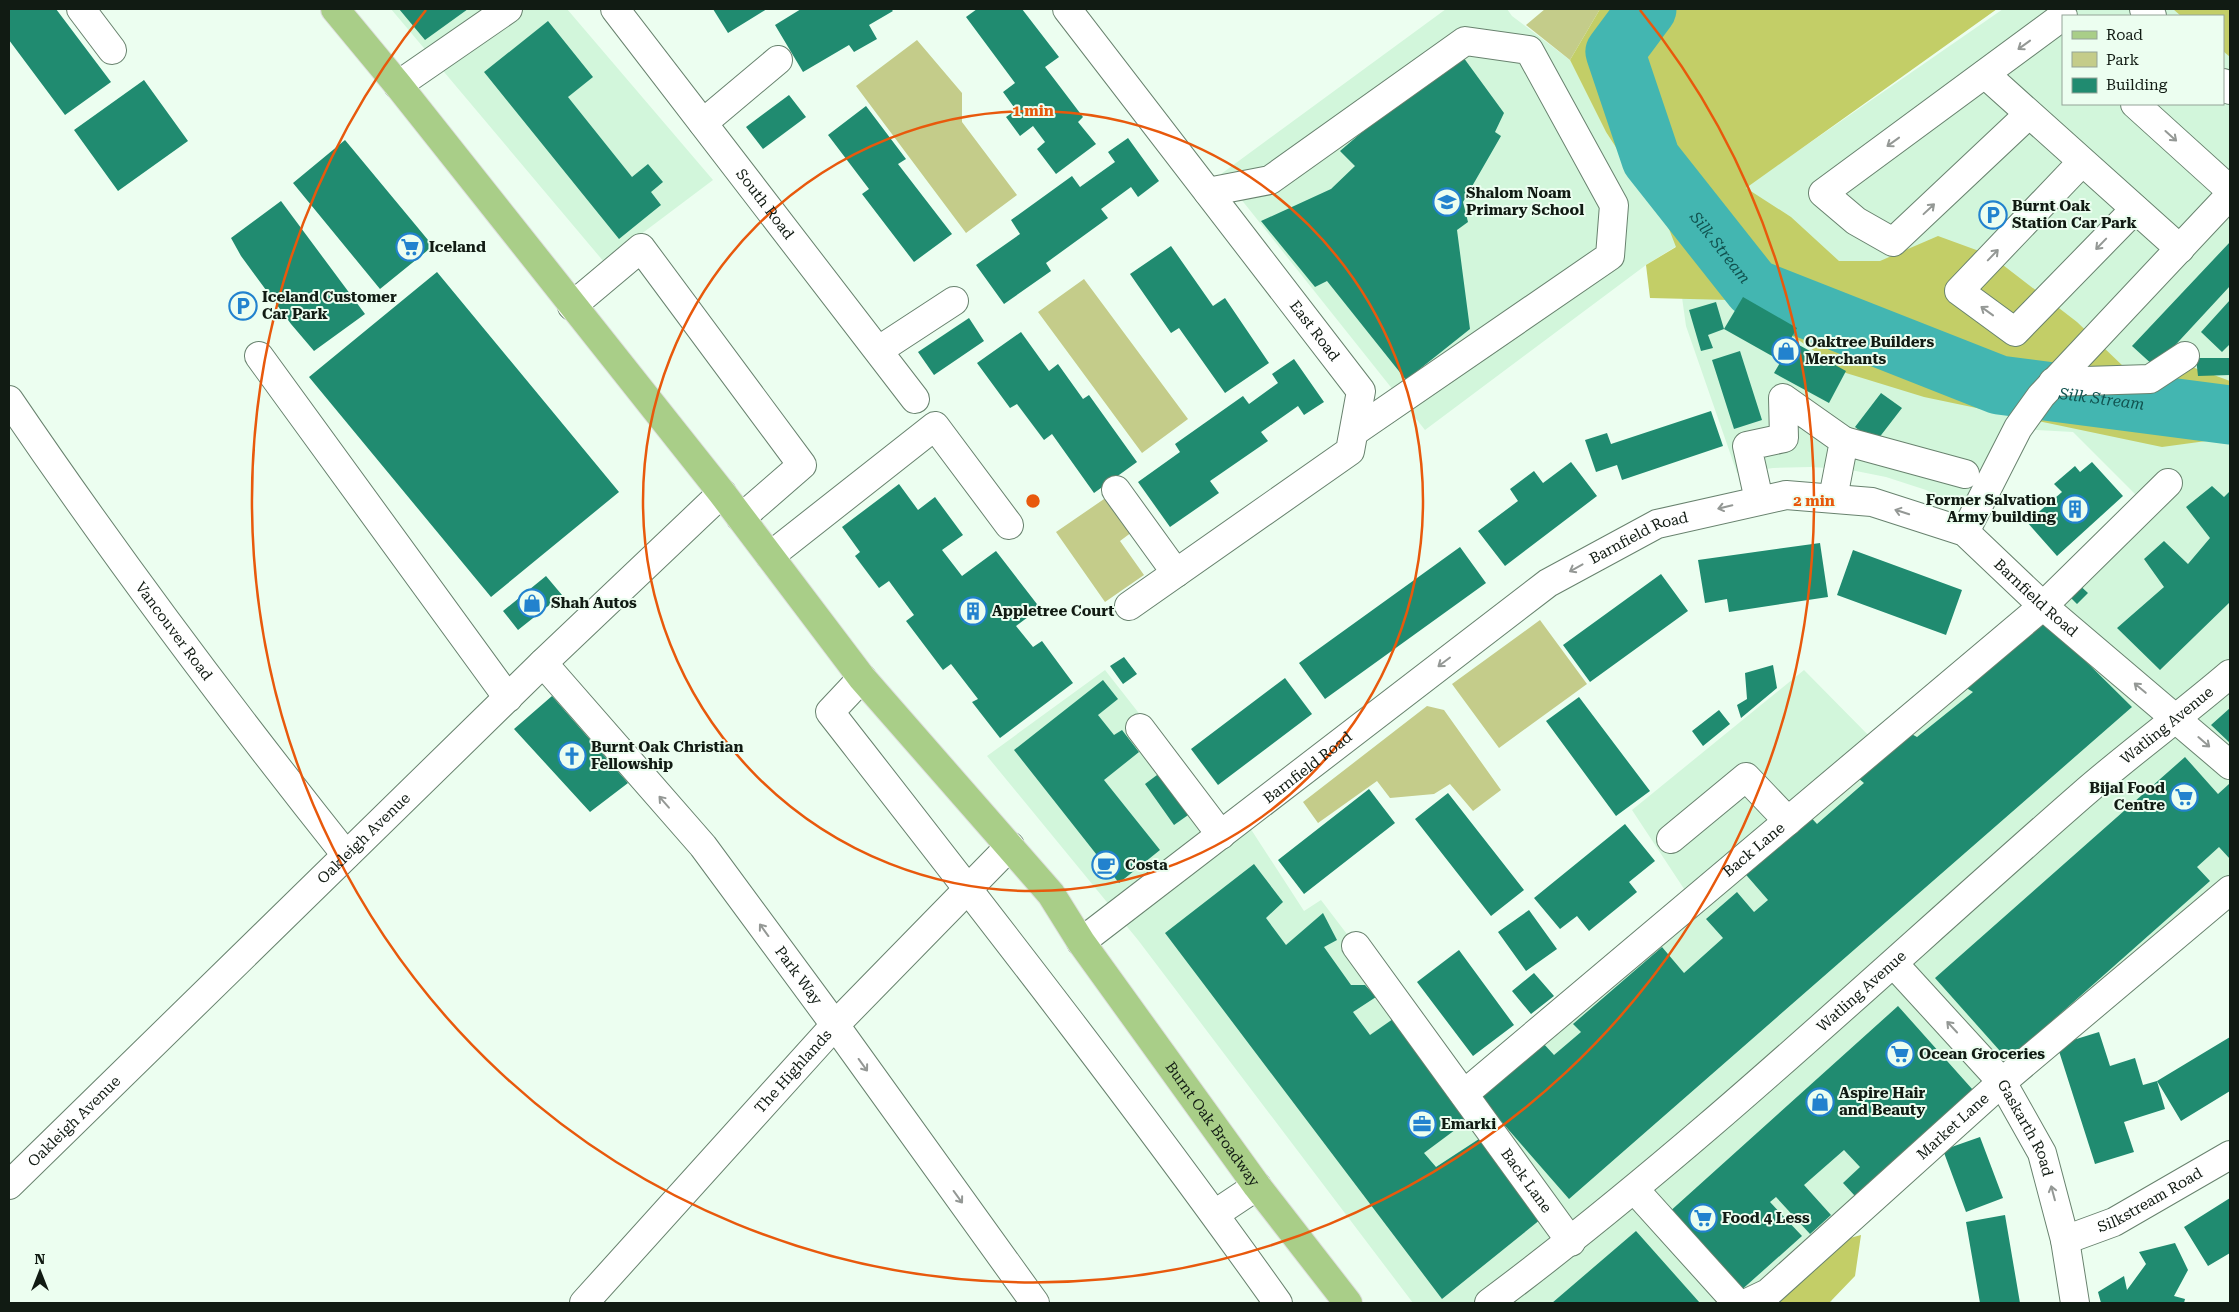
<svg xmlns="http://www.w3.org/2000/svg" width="2239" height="1312" font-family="'Roboto Serif',serif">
<rect width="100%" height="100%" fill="#ecfef0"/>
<path fill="#d2f6db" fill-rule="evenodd" d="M 391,9 L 567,9 L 713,180 L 604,262 Z
M 1446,9 L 1507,9 L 1512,16 L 1570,60 L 1606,132 L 1669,229 L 1746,187 L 2003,9 L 2230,9 L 2230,886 L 1856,1212 L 1831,1303 L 1413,1303 L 1138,940 L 987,756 L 1105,670 L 1229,828 L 1243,817 L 1304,911 L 1321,900 L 1464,1088 L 1692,901 L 1632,810 L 1804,670 L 1877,744 L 2143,502 L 2073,432 L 2017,429 L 1963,507 L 1926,490 L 1886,477 L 1846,469 L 1810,467 L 1773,468 L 1737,473 L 1686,326 L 1675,247 L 1646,265 L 1425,430 L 1221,174 ZM 2063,16 L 2223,16 L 2223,104 L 2063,104 Z"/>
<path fill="#c4cc8a" d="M 1545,9 L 1600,9 L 1570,60 L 1526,25 Z
M 917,40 L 962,93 L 962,122 L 1017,195 L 966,233 L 856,86 Z
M 1084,279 L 1188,419 L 1142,453 L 1038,312 Z
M 1107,497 L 1132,532 L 1120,541 L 1144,575 L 1105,602 L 1056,532 Z
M 1540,620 L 1587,684 L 1499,748 L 1452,684 Z
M 1427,706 L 1444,710 L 1501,790 L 1473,811 L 1450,784 L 1434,794 L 1390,798 L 1377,781 L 1318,823 L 1303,802 Z"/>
<path fill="#c3ce67" d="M 1600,9 L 1997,9 L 1746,188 L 1791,217 L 1839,261 L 1880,261 L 1938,236 L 1990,255 L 2077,322 L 2124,367 L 2192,367 L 2230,381 L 2230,443 L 2221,439 L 2162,447 L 1924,397 L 1846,373 L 1797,339 L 1730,300 L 1650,298 L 1646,265 L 1676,247 L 1669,229 L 1606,132 L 1570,60 Z
M 2173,9 L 2230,9 L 2230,57 L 2223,51 L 2223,16 L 2181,16 Z
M 1861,1235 L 1855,1276 L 1829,1303 L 1766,1303 L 1802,1251 Z"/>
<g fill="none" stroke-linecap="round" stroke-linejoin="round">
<path stroke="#43b6b1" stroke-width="59" id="s1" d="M 1647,9 L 1615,52 L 1651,159 L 1753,288 L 1999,385 L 2230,415"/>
</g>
<path fill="#208b70" d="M 9,9 L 56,9 L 111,82 L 65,115 L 9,40 Z
M 399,9 L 468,9 L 425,40 Z
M 713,9 L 767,9 L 728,33 Z
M 801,9 L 891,9 L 893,11 L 869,25 L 877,39 L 854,52 L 849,45 L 803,72 L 775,25 Z
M 977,9 L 1022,9 L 1059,57 L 1045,67 L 1083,117 L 1078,122 L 1096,144 L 1056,174 L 1037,149 L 1045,142 L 1033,126 L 1020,136 L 1006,117 L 1016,110 L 1003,92 L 1015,83 L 966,17 Z
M 548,21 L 593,77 L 568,97 L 632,177 L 648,164 L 663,182 L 651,192 L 661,205 L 619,239 L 484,72 Z
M 1458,50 L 1504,113 L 1495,132 L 1501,136 L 1463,202 L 1468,222 L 1457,230 L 1470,329 L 1406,380 L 1327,281 L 1315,287 L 1261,221 L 1331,189 L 1355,166 L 1340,151 Z
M 144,80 L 188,141 L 118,191 L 74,130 Z
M 789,95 L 806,117 L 763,149 L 746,127 Z
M 866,106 L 906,159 L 898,164 L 952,234 L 914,262 L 862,194 L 869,189 L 828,135 Z
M 1128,138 L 1159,181 L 1138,197 L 1131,187 L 1101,209 L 1108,218 L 1046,263 L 1051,271 L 1004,304 L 976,265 L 1020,234 L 1011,220 L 1072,176 L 1080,187 L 1115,162 L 1108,152 Z
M 345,140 L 433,246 L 380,289 L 293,183 Z
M 281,201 L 365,314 L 314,351 L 291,324 L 241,256 L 231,238 Z
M 2230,242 L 2230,286 L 2155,367 L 2132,346 Z
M 1171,246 L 1213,306 L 1225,298 L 1269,363 L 1225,393 L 1179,328 L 1171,333 L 1130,274 Z
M 437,272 L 619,492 L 491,597 L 309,377 Z
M 1743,297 L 1797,328 L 1790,340 L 1846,371 L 1829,403 L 1774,373 L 1781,361 L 1724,329 Z
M 2230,300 L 2230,344 L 2222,352 L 2201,332 Z
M 1716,302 L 1724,329 L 1708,335 L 1713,348 L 1701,351 L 1689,310 Z
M 969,318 L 984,341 L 934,375 L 918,352 Z
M 1021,332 L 1049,371 L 1058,364 L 1083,399 L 1089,395 L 1137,462 L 1094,493 L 1052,434 L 1044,440 L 1017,404 L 1010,408 L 977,363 Z
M 1740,351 L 1762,420 L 1734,429 L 1712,360 Z
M 2196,358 L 2230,358 L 2230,375 L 2198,376 Z
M 1294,359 L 1324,402 L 1304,415 L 1298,406 L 1261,432 L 1268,441 L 1210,481 L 1219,493 L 1170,527 L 1138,482 L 1180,452 L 1175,444 L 1243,396 L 1249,404 L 1278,383 L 1272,374 Z
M 1881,393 L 1902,408 L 1875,443 L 1855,427 Z
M 1711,411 L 1723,446 L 1622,480 L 1617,465 L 1596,472 L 1585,440 L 1607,433 L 1611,444 Z
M 1571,462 L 1597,496 L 1505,566 L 1478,531 L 1518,501 L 1510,489 L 1534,471 L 1543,483 Z
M 2092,462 L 2123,496 L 2057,556 L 2027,522 L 2062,492 L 2054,484 L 2075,466 L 2080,472 Z
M 899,484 L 918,510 L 935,497 L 963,535 L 942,550 L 962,576 L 996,551 L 1040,608 L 1016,626 L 1033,647 L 1042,641 L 1073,683 L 1000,738 L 972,702 L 978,699 L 951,664 L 943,670 L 906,621 L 914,615 L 889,581 L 879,588 L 855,556 L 860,552 L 842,527 Z
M 2212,486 L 2224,497 L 2230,491 L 2230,602 L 2160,670 L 2117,628 L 2164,587 L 2144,559 L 2164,541 L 2188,564 L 2210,538 L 2186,507 Z
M 1820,543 L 1828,597 L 1729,612 L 1727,599 L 1705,603 L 1698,560 Z
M 1460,547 L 1486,583 L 1325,699 L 1299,663 Z
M 1853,550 L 1962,590 L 1946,635 L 1837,595 Z
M 1661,574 L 1688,611 L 1590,682 L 1563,645 Z
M 546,576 L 562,595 L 518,630 L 503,611 Z
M 2075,581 L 2088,593 L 2077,604 L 2065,592 Z
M 2040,616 L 2132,707 L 1569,1199 L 1480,1097 L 1543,1043 L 1554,1055 L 1581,1032 L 1573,1024 L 1662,947 L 1684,973 L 1723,938 L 1706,919 L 1737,892 L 1754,912 L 1768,900 L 1741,869 L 1806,812 L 1817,824 L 1864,783 L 1852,773 L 1906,731 L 1917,737 L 1973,692 L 1963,686 Z
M 1124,657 L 1137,674 L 1123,684 L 1110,666 Z
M 1773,665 L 1777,688 L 1741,718 L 1737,705 L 1747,699 L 1745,673 Z
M 1285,678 L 1312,714 L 1218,785 L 1191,749 Z
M 1103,680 L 1118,699 L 1098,715 L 1114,735 L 1122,730 L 1139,752 L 1104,780 L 1160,850 L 1119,883 L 1014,750 Z
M 552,696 L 628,783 L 590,812 L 514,729 Z
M 1579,697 L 1650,791 L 1616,816 L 1546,721 Z
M 2230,708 L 2230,743 L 2211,725 Z
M 1719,710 L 1730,724 L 1703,746 L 1692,731 Z
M 2185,757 L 2218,794 L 2229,784 L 2230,786 L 2230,859 L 2219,847 L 2197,867 L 2210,881 L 2008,1060 L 1935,978 Z
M 1161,772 L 1191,813 L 1174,825 L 1145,784 Z
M 1369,789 L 1395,823 L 1304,894 L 1278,860 Z
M 1448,793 L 1524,890 L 1491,916 L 1415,819 Z
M 1625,824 L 1655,861 L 1629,882 L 1637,892 L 1589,931 L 1577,916 L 1560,929 L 1534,898 Z
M 1254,864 L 1283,902 L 1266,918 L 1286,945 L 1323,913 L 1337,940 L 1324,947 L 1351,985 L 1365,985 L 1376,997 L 1353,1012 L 1370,1035 L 1393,1019 L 1467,1121 L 1424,1153 L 1436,1167 L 1482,1137 L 1546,1215 L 1442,1299 L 1165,933 Z
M 1529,910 L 1557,949 L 1526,971 L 1498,932 Z
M 1459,950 L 1514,1025 L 1473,1056 L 1417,982 Z
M 1534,973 L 1554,996 L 1531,1014 L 1512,991 Z
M 1898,1006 L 1973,1090 L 1855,1196 L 1843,1183 L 1860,1167 L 1844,1150 L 1804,1185 L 1831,1215 L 1810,1234 L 1776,1197 L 1770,1202 L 1802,1236 L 1738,1293 L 1667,1214 Z
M 2099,1032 L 2110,1066 L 2135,1058 L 2143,1085 L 2157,1081 L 2165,1109 L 2124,1122 L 2134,1152 L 2095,1164 L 2057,1045 Z
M 2230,1037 L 2230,1091 L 2181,1121 L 2157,1081 Z
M 1980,1137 L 2003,1198 L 1966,1212 L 1943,1150 Z
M 2230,1198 L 2230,1253 L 2208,1266 L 2184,1227 Z
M 2005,1215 L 2020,1303 L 1980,1303 L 1966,1222 Z
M 1636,1231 L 1700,1303 L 1552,1303 Z
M 2175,1243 L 2188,1270 L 2174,1296 L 2185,1299 L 2184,1303 L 2101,1303 L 2098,1292 L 2124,1276 L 2127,1290 L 2146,1264 L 2139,1252 Z"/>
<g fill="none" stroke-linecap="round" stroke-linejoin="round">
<g stroke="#68826e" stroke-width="30">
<g id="minor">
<path d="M 81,9 L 112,50"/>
<path id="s2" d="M 615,9 L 915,399"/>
<path id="s3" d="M 1067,9 L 1361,391 L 1350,451 L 1129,606"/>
<path d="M 2144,9 L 2152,16"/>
<path d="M 1985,74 L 2180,249"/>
<path d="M 2223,83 L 2230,90"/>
<path d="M 398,85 L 508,9"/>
<path d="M 2135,104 L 2230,190"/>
<path d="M 2029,114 L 1893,242 L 1856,221 L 1823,193 L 2063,16"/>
<path d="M 703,123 L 778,60"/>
<path d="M 2082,162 L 1959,291 L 2015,332 L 2135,209"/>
<path d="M 1208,192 L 1270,180 L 1465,41 L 1529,50 L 1614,205 L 1610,256 L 1354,432"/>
<path d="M 572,306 L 641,248 L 802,465 L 741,518"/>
<path d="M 879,350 L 954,301"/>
<path d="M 259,356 L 508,698"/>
<path d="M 2053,382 L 2150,379 L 2185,356"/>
<path id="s4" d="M 9,400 C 115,556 229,708 346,855"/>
<path d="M 1844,441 L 1965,474"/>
<path d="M 1116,490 L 1176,573"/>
<path d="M 1759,500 L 1747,446 L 1784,438 L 1783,398 L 1844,441 L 1833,498"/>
<path d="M 1965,532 L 2018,428 L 2041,396 L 2230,195"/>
<path d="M 770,556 L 935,426 L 1009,525"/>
<path id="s5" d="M 543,663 L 703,846 L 835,1025 L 1035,1303"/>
<path d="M 862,678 L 830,712 C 982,907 1135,1102 1278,1303"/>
<path d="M 1140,728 L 1221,835"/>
<path d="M 1671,839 L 1746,777 L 1788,821"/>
<path id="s6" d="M 1081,942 L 1548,583 L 1657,524 L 1786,495 L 1872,502 L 1965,532 L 2043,606 L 2230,765"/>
<path id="s7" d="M 1356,946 L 1571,1242"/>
<path id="s8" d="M 1894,964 L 2002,1082 L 2042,1153 L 2065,1240 L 2075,1303"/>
<path id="s9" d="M 1464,1094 L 2043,606 L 2168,483"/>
<path id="s10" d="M 9,1185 L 543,663 L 722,493"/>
<path d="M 1635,1190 L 1737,1303"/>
<path d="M 1215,1214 L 1257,1186"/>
<path id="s11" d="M 2065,1240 L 2114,1222 L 2230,1155"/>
<path id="s12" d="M 584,1303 L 835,1025 L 1010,846"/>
<path id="s13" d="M 1489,1303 C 1698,1147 1886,966 2083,794 C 2130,753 2182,715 2230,674"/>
<path id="s14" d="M 1747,1303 L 1768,1293 L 2002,1082 L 2230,890"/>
</g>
</g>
<g stroke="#dedfde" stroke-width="30">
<g id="major">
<path id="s15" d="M 335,9 L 398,85 L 722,493 L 862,678 L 1051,894 L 1081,942 L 1257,1186 L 1348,1303"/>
</g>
</g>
<use href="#minor" stroke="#fff" stroke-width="28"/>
<use href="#major" stroke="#a9ce88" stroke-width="28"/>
</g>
<defs><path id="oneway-shaft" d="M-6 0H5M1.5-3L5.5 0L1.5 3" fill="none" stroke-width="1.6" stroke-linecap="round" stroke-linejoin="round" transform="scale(1.25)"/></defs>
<g stroke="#949895">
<use href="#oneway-shaft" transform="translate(2024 45) rotate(144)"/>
<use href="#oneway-shaft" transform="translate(2171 136) rotate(42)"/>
<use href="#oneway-shaft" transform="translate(1893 142) rotate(144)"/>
<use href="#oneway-shaft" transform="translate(1929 209) rotate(-43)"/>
<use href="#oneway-shaft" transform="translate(2101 244) rotate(134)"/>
<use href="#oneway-shaft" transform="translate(1993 255) rotate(-46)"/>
<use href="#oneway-shaft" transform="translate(1987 311) rotate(-144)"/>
<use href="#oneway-shaft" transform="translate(1725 507) rotate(167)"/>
<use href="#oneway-shaft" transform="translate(1902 512) rotate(-162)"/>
<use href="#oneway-shaft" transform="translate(1576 568) rotate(151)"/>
<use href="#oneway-shaft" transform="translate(1444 662) rotate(143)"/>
<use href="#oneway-shaft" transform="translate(2140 688) rotate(-140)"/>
<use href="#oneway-shaft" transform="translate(2204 742) rotate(41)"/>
<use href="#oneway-shaft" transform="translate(664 802) rotate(-131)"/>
<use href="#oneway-shaft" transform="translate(764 930) rotate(-126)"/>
<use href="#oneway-shaft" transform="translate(1952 1027) rotate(-133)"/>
<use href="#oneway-shaft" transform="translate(863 1065) rotate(54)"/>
<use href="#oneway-shaft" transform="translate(2053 1193) rotate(-105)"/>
<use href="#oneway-shaft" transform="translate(958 1197) rotate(54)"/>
</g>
<g fill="none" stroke="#e8590c" stroke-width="2.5">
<circle cx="1033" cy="501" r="390"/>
<path d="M1640 10A781 781 0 1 1 426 10"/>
</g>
<defs>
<g id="school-ring" transform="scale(1.4375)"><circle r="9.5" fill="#ecfef0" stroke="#2282ce" stroke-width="1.5"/><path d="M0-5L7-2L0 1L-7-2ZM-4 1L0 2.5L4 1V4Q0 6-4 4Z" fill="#2282ce"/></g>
<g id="parking-ring" transform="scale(1.4375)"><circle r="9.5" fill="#ecfef0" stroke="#2282ce" stroke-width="1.5"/><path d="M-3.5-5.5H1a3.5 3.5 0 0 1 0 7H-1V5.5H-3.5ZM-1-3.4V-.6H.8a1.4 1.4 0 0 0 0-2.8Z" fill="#2282ce"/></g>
<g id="supermarket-ring" transform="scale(1.4375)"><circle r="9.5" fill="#ecfef0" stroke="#2282ce" stroke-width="1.5"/><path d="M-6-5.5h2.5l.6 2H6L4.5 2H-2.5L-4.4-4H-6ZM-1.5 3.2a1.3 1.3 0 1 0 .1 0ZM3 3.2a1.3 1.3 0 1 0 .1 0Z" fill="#2282ce"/></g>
<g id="shop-ring" transform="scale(1.4375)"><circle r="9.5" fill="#ecfef0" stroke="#2282ce" stroke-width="1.5"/><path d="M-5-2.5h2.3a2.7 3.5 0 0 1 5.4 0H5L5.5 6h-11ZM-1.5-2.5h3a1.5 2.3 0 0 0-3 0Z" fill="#2282ce"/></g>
<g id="building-ring" transform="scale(1.4375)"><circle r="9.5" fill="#ecfef0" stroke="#2282ce" stroke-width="1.5"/><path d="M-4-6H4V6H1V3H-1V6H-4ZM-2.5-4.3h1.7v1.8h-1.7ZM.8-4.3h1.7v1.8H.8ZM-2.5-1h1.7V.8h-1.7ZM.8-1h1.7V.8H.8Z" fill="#2282ce"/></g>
<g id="church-ring" transform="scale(1.4375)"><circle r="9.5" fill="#ecfef0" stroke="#2282ce" stroke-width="1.5"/><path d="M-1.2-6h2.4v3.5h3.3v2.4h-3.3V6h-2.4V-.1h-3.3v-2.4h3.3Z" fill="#2282ce"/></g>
<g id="cafe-ring" transform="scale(1.4375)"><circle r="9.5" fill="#ecfef0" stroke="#2282ce" stroke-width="1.5"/><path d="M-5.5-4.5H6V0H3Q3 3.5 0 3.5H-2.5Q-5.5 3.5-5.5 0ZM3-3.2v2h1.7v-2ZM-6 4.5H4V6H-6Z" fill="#2282ce"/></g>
<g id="office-ring" transform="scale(1.4375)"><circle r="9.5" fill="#ecfef0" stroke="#2282ce" stroke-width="1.5"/><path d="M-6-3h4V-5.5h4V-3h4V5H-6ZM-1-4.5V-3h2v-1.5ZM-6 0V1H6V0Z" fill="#2282ce"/></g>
</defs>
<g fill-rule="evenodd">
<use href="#school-ring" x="1447" y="202"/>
<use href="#parking-ring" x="1993" y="215"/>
<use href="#supermarket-ring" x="410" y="247"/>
<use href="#parking-ring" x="243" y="306"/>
<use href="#shop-ring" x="1786" y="351"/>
<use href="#building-ring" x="2075" y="509"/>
<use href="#shop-ring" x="532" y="603"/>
<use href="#building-ring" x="973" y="611"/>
<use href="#church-ring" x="572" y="756"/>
<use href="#supermarket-ring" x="2184" y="797"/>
<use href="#cafe-ring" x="1106" y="865"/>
<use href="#supermarket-ring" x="1900" y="1054"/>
<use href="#shop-ring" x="1820" y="1102"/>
<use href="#office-ring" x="1422" y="1124"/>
<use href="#supermarket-ring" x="1703" y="1218"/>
</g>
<g text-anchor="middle" stroke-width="4" stroke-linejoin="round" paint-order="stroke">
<g font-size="15" font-weight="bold" fill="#111b13" stroke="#ecfef0" text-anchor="start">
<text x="1466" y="198">Shalom Noam<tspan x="1466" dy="17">Primary School</tspan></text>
<text x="2012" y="211">Burnt Oak<tspan x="2012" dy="17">Station Car Park</tspan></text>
<text x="429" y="252">Iceland</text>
<text x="262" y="302">Iceland Customer<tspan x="262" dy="17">Car Park</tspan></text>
<text x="1805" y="347">Oaktree Builders<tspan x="1805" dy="17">Merchants</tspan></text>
<text x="2056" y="505" text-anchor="end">Former Salvation<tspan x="2056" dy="17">Army building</tspan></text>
<text x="551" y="608">Shah Autos</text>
<text x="992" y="616">Appletree Court</text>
<text x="591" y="752">Burnt Oak Christian<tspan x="591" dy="17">Fellowship</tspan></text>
<text x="2165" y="793" text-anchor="end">Bijal Food<tspan x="2165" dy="17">Centre</tspan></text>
<text x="1125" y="870">Costa</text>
<text x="1919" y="1059">Ocean Groceries</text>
<text x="1839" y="1098">Aspire Hair<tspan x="1839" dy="17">and Beauty</tspan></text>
<text x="1441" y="1129">Emarki</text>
<text x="1722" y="1223">Food 4 Less</text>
</g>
<g font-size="15" fill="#111b13" stroke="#ecfef0">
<text dy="5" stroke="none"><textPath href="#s2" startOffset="246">South Road</textPath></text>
<text dy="5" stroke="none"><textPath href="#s3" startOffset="406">East Road</textPath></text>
<text dy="5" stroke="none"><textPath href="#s6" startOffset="691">Barnfield Road</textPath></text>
<text dy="5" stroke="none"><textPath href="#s6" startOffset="1126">Barnfield Road</textPath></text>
<text dy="5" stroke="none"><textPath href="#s4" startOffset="284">Vancouver Road</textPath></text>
<text dy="5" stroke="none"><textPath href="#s13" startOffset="891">Watling Avenue</textPath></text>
<text dy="5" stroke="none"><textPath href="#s6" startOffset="286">Barnfield Road</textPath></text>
<text dy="5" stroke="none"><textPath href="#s10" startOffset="496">Oakleigh Avenue</textPath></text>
<text dy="5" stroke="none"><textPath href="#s9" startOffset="379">Back Lane</textPath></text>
<text dy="5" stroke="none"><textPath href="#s5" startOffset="404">Park Way</textPath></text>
<text dy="5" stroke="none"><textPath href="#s13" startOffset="486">Watling Avenue</textPath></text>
<text dy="5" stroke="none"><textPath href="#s12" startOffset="312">The Highlands</textPath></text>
<text dy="5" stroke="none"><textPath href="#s10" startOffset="91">Oakleigh Avenue</textPath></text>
<text dy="5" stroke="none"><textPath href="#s15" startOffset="1420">Burnt Oak Broadway</textPath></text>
<text dy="5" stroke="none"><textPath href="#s14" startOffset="272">Market Lane</textPath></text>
<text dy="5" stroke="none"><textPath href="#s8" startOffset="212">Gaskarth Road</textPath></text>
<text dy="5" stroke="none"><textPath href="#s7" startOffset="290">Back Lane</textPath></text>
<text dy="5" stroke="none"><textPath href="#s11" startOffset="94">Silkstream Road</textPath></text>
</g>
<g font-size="16" font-style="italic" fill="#115350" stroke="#ecfef0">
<text dy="6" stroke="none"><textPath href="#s1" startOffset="279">Silk Stream</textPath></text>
<text dy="6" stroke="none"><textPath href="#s1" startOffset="699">Silk Stream</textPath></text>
</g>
</g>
<circle cx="1033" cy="501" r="8" fill="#e8590c" stroke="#ecfef0" stroke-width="2.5"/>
<g font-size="15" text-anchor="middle" font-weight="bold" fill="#e8590c" stroke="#ecfef0" stroke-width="4" stroke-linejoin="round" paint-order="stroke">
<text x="1033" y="116">1 min</text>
<text x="1814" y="506">2 min</text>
</g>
<rect width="2239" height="1312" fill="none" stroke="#111b13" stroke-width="20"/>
<rect x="2062" y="15" width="162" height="90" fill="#ecfef0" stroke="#94a398"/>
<rect x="2072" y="31" width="25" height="8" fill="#a9ce88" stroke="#94a398"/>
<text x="2106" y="40" font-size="15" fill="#111b13">Road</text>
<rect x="2072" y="52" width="25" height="15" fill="#c4cc8a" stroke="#94a398"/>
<text x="2106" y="65" font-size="15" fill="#111b13">Park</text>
<rect x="2072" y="78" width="25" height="15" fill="#208b70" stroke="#94a398"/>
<text x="2106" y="90" font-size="15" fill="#111b13">Building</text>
<g transform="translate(40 1272)" stroke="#ecfef0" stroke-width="4" paint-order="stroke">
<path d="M0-4L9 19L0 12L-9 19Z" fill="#111b13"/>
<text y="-8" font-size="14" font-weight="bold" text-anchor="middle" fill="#111b13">N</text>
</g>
</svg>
